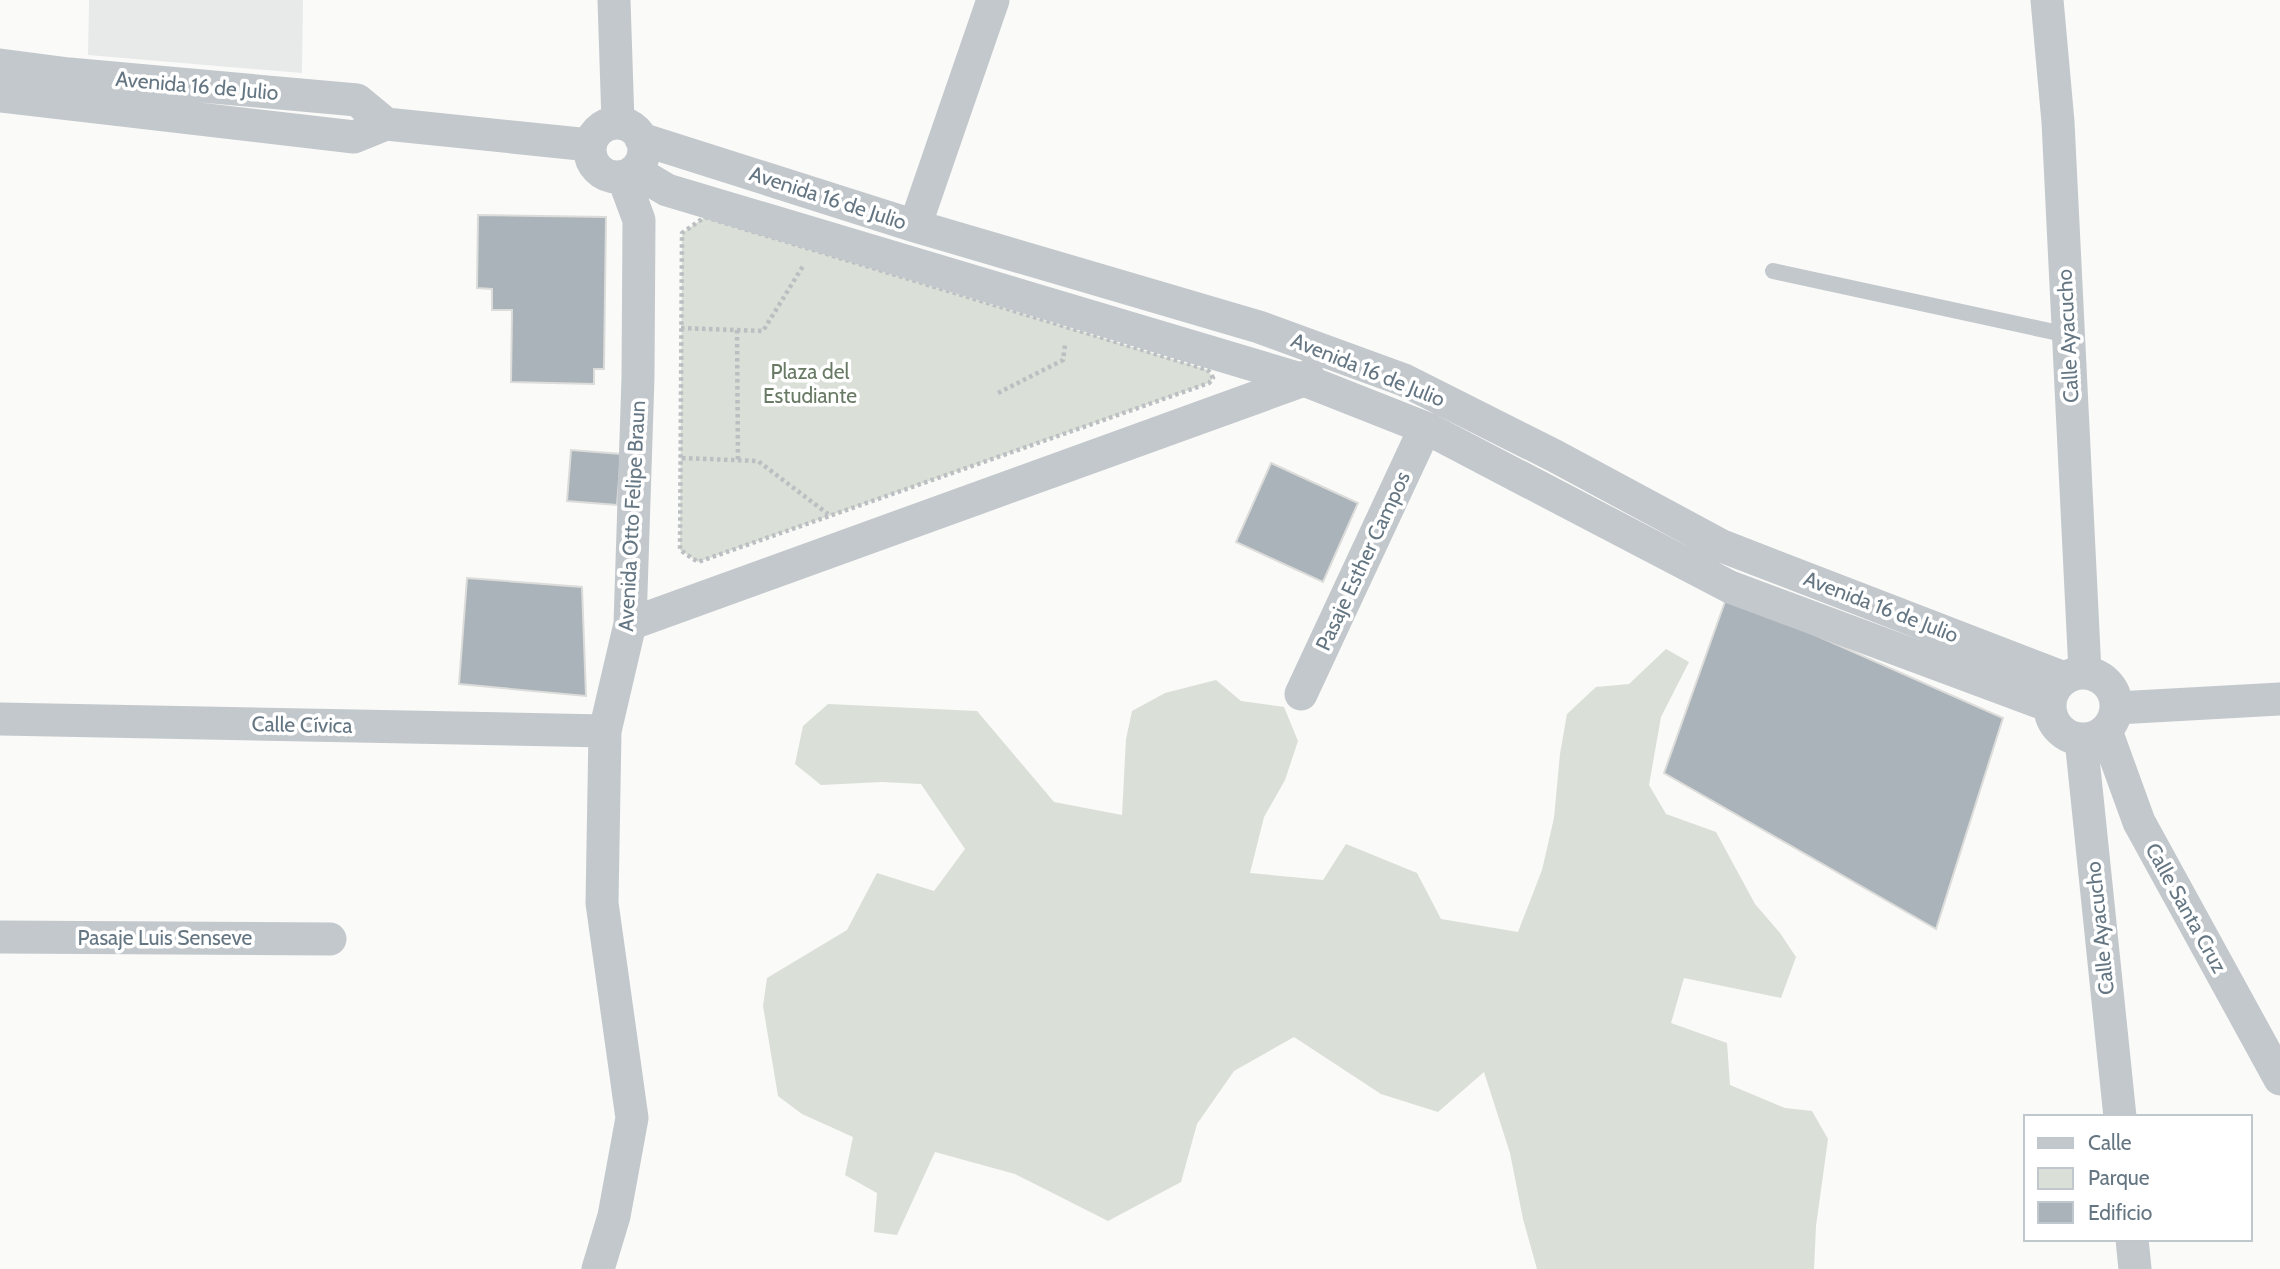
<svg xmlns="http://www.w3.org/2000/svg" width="2280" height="1269" font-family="Cabin,sans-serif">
<rect width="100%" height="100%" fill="#fafaf8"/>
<path fill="#e8e9e9" d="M 89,0 L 303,0 L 302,73 L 88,55 Z"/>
<path fill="#dadfd7" d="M 705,217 L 1208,370 L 1213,378 L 1209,383 L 698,562 L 680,550 L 682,233 Z
M 1666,649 L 1689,662 L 1661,717 L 1649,785 L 1666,814 L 1716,832 L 1755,904 L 1780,933 L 1796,957 L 1781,998 L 1684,978 L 1671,1023 L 1727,1043 L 1730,1085 L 1785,1108 L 1812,1111 L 1828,1139 L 1816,1226 L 1814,1269 L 1537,1269 L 1523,1219 L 1510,1153 L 1484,1072 L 1438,1112 L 1381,1094 L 1294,1037 L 1234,1071 L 1197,1124 L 1181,1182 L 1108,1221 L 1015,1174 L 935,1152 L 897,1235 L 874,1232 L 877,1193 L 845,1175 L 853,1137 L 802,1114 L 778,1096 L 763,1006 L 767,978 L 847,930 L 877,873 L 934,891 L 965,849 L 921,784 L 882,782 L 821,785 L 795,764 L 803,726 L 828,704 L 977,711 L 1054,802 L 1122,815 L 1126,739 L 1132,711 L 1165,693 L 1216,680 L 1241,701 L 1284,707 L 1298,741 L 1285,780 L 1264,817 L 1250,873 L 1323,880 L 1346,844 L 1417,873 L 1441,919 L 1518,932 L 1542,870 L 1554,818 L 1560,754 L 1567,714 L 1596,687 L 1629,684 Z"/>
<path fill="#aab3b9" stroke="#dcdcda" stroke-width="2" d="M 478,215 L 606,217 L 604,369 L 594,369 L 594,384 L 511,382 L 512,310 L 492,310 L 492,289 L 477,288 Z
M 571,450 L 621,454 L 617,505 L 567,501 Z
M 1271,463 L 1358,503 L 1323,582 L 1236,542 Z
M 467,578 L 582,587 L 586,696 L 459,684 Z
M 1727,596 L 2003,718 L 1936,929 L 1664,773 Z"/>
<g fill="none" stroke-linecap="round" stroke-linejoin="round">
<path stroke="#bbbfc2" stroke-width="4.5" stroke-dasharray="3.5 3.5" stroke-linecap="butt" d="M 705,217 L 1208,370 L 1213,378 L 1209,383 L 698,562 L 680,550 L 682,233 Z
M 681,328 L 763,331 L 803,266
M 737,330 L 738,461
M 998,393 L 1063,360 L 1065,345
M 682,458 L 758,461 L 828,514"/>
<path stroke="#c3c8cc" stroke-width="16" d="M 1773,271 L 2068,335"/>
<path stroke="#c3c8cc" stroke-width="33" d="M 614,0 L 618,122
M 2047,0 L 2058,122 L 2085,672
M 0,65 L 69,74 L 357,100 L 386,124
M 0,96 L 354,137 L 386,124 L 590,145
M590 150a27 27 0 1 1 54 0a27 27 0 1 1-54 0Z
M 641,139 L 915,226 L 1259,327 L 1404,380 L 1555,456 L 1722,546 L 2064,678
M 635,171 L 667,190 L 1304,380 L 1428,429 L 1730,587 L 2050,706
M 915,226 L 993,0
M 630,624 L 1304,380 L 1308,376
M2050 706a33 33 0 1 1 66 0a33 33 0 1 1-66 0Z
M 1301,694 L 1425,428
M 2117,708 L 2280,699
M 0,719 L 605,731
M 2106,731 L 2139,822 L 2280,1079
M 2081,739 L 2120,1117
M 0,937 L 330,939
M 2132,1239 L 2135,1269
M 598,1269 L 614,1216 L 632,1118 L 602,903 L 605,731 L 630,624 L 638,377 L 639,220 L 623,177"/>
</g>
<g text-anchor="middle" stroke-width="7" stroke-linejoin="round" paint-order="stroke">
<g font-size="21" fill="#657683" stroke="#fff">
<text transform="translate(197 86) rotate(5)" y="7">Avenida 16 de Julio</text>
<text transform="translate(828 198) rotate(18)" y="7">Avenida 16 de Julio</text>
<text transform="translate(2068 336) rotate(-93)" y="7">Calle Ayacucho</text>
<text transform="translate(1368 370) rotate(22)" y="7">Avenida 16 de Julio</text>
<text transform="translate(632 516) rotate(-87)" y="7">Avenida Otto Felipe Braun</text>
<text transform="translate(1363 561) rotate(-65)" y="7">Pasaje Esther Campos</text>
<text transform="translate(1881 607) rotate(21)" y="7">Avenida 16 de Julio</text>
<text transform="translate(302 725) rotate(1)" y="7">Calle Cívica</text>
<text transform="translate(2186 908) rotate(61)" y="7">Calle Santa Cruz</text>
<text transform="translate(2100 928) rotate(-96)" y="7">Calle Ayacucho</text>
<text x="165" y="945">Pasaje Luis Senseve</text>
</g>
<g font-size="21" fill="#687a64" stroke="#fff">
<text x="810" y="379">Plaza del<tspan x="810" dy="24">Estudiante</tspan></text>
</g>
</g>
<rect x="2024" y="1115" width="228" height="126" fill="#ffffff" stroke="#c1c8cd" stroke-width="2"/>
<rect x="2038" y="1138" width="35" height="10" fill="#c3c8cc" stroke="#c1c8cd" stroke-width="2"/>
<text x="2088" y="1150" font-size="21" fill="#657683">Calle</text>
<rect x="2038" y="1168" width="35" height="21" fill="#dadfd7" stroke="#c1c8cd" stroke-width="2"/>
<text x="2088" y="1185" font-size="21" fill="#657683">Parque</text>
<rect x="2038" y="1202" width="35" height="21" fill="#aab3b9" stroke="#c1c8cd" stroke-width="2"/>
<text x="2088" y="1220" font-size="21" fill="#657683">Edificio</text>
</svg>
